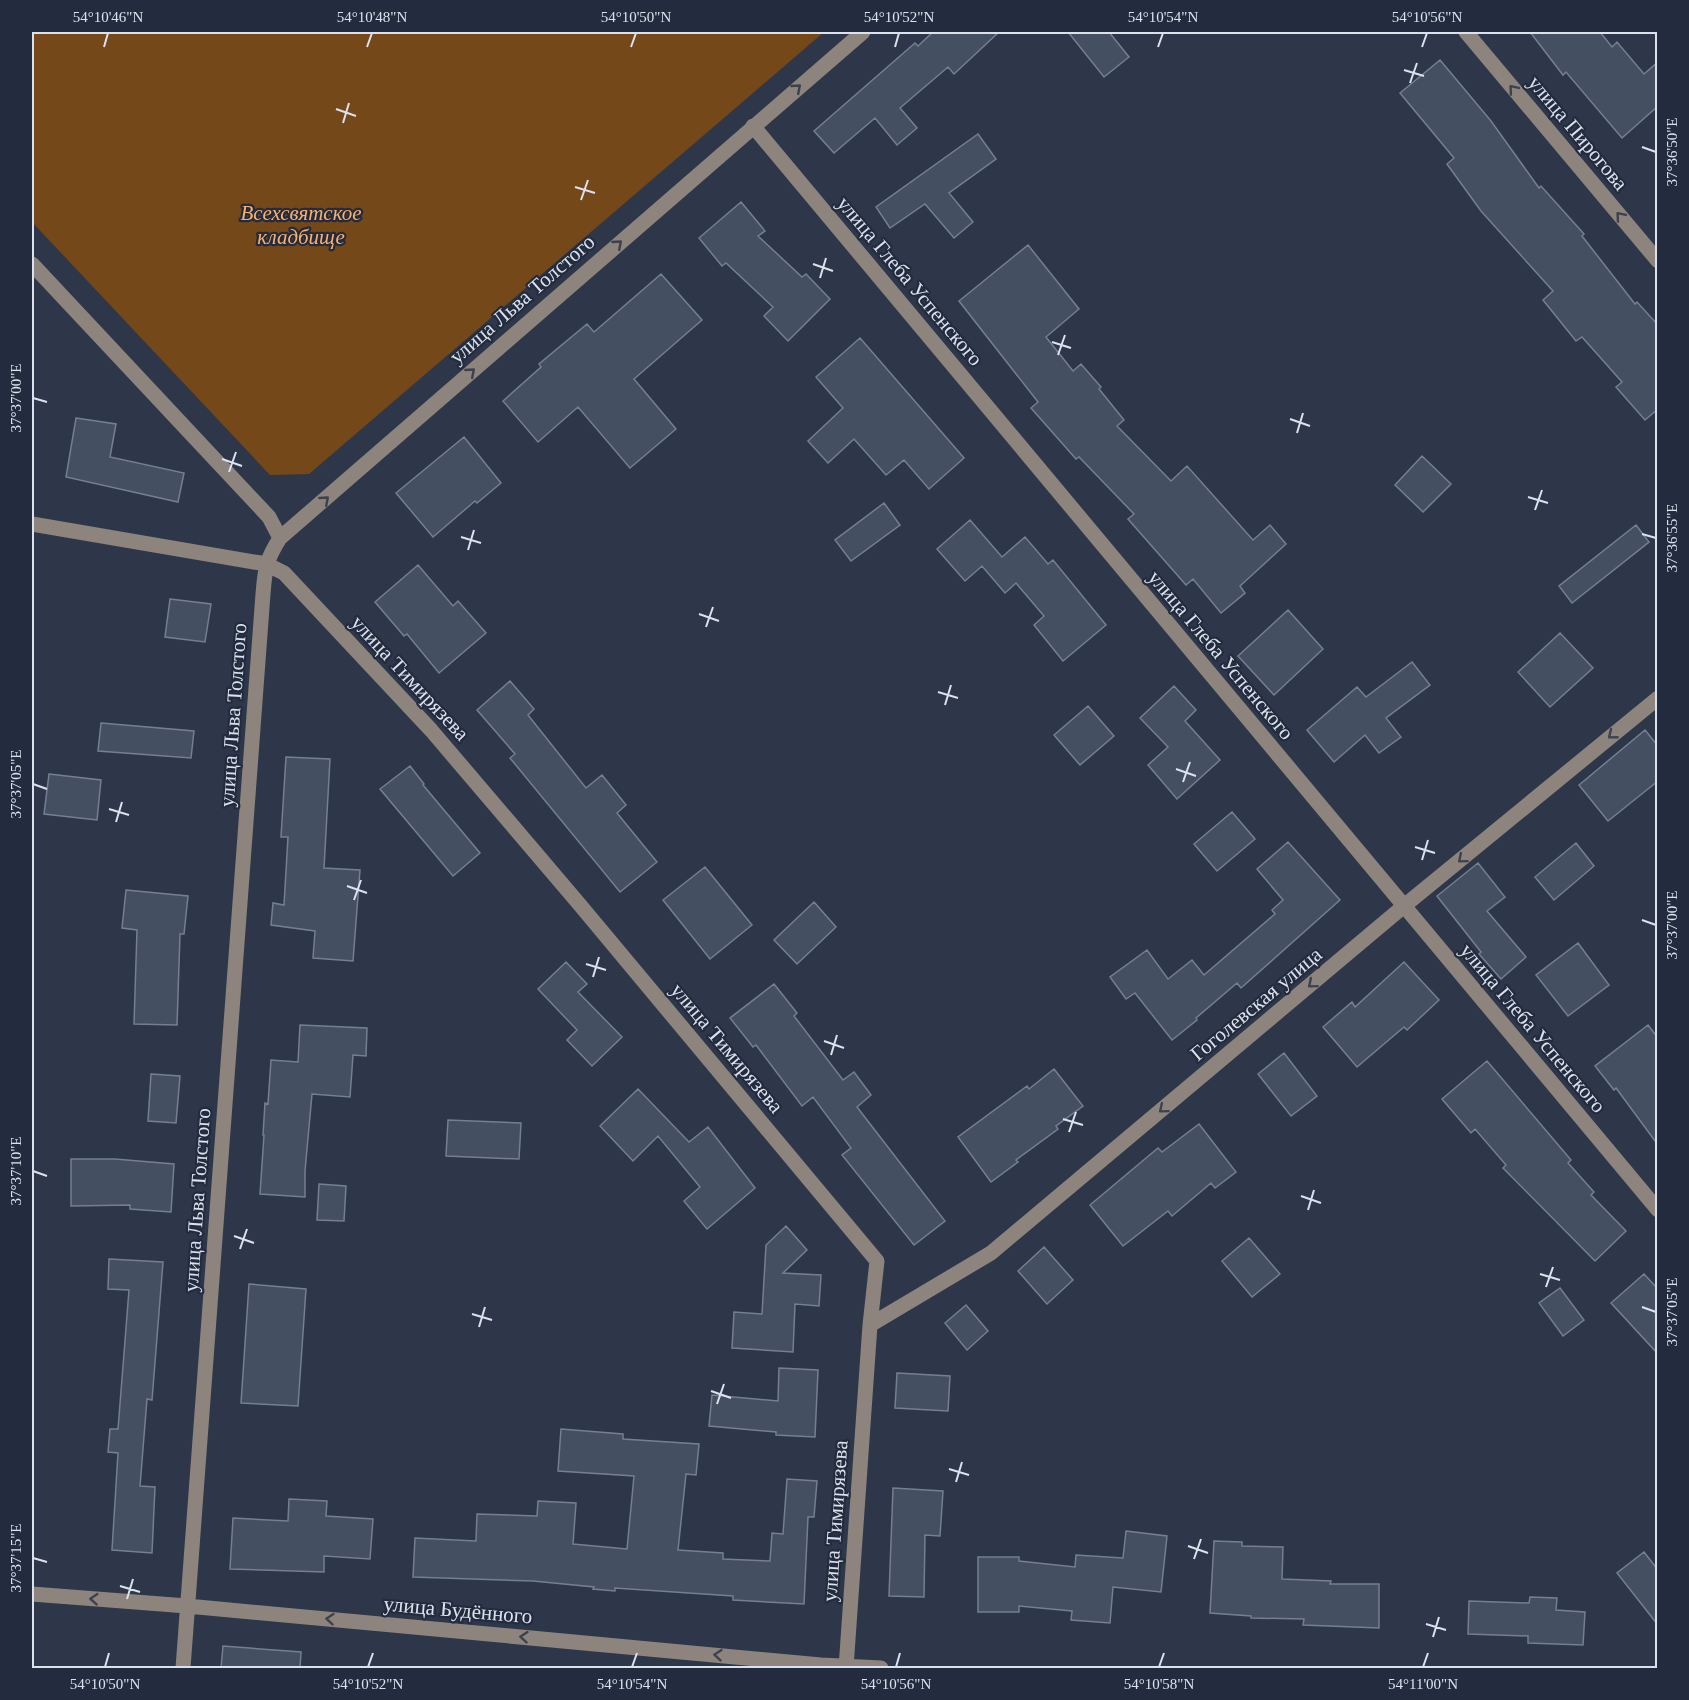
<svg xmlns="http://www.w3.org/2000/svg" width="1689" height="1700" font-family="'Times New Roman',serif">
<rect width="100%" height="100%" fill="#2d3749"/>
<path fill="#75481a" d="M 32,32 L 824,32 L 309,474 L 270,475 L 32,222 Z"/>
<path fill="#444f62" stroke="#747f94" stroke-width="1.5" d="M 933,32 L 999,32 L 954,74 L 948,67 L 900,108 L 917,128 L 897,145 L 875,118 L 834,153 L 814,131 L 915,43 L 918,46 Z
M 1068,32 L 1109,32 L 1129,57 L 1104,77 Z
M 1530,32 L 1600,32 L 1612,47 L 1617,42 L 1644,74 L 1658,62 L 1658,106 L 1622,138 L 1566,72 L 1563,75 Z
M 1440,60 L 1491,121 L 1539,188 L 1541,186 L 1584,234 L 1582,236 L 1635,304 L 1637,302 L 1658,325 L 1658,409 L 1645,420 L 1616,387 L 1622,382 L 1582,337 L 1576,341 L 1543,300 L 1553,291 L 1481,211 L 1447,164 L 1454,158 L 1400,93 Z
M 978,134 L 996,159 L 949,193 L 973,222 L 954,238 L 925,204 L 890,228 L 876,207 Z
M 741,202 L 765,231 L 758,236 L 802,277 L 806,274 L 830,299 L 788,341 L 764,316 L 773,307 L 726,263 L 722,266 L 699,238 Z
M 1028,245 L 1079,309 L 1046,337 L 1073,371 L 1081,364 L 1101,387 L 1099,389 L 1124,420 L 1117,426 L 1171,481 L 1187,466 L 1253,540 L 1270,525 L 1286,544 L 1240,586 L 1245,593 L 1221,613 L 1193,579 L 1186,585 L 1128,519 L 1134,514 L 1079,457 L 1076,459 L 1031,408 L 1038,402 L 959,301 Z
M 661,274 L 702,320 L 634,379 L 676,429 L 630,468 L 578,407 L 538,442 L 503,401 L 541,367 L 539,364 L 587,324 L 594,332 Z
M 860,338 L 964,458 L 929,489 L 904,460 L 886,475 L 854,439 L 828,463 L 808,441 L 843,408 L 816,377 Z
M 76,418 L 116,424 L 110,457 L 184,473 L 178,502 L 66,477 Z
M 464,437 L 501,483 L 477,503 L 475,501 L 433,537 L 396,493 Z
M 1422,456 L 1451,484 L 1423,512 L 1395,485 Z
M 884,503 L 900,525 L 851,561 L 835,540 Z
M 970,520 L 1002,557 L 1025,537 L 1048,564 L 1053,560 L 1106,625 L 1063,661 L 1034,625 L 1044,616 L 1016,583 L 1005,593 L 982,566 L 965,581 L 937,549 Z
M 1636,525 L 1649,542 L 1572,603 L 1559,586 Z
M 418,565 L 453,606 L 458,601 L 486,633 L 439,673 L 407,634 L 404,636 L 375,602 Z
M 170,599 L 211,604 L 205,642 L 165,637 Z
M 1288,610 L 1323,649 L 1274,695 L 1238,656 Z
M 1560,633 L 1593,668 L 1550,707 L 1518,672 Z
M 1412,662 L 1430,685 L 1386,718 L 1401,737 L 1379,753 L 1365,735 L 1334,762 L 1307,730 L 1357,687 L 1366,697 Z
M 510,681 L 534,709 L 528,715 L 586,788 L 602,775 L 626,805 L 617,813 L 657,862 L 620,892 L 510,758 L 515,754 L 477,710 Z
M 1174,686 L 1196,710 L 1185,721 L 1220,760 L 1177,799 L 1148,765 L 1168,747 L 1140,718 Z
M 1088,706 L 1114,736 L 1080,765 L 1054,735 Z
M 101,723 L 194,731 L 191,758 L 98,751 Z
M 1645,730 L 1658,746 L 1658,781 L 1608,821 L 1579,785 Z
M 286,757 L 330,759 L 324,868 L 360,870 L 353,961 L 313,958 L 315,931 L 271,925 L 273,903 L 284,905 L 288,837 L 281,837 Z
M 410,766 L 424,784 L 423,785 L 480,853 L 453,876 L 380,789 Z
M 49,774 L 101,780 L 97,820 L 44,814 Z
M 1232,812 L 1255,839 L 1217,871 L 1194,844 Z
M 1288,842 L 1340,900 L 1241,988 L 1237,983 L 1196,1018 L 1197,1020 L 1172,1040 L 1135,993 L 1126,999 L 1110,977 L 1147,950 L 1168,979 L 1192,960 L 1204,975 L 1275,914 L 1272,910 L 1283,900 L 1257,869 Z
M 1576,843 L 1594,866 L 1554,900 L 1535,877 Z
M 1478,863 L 1505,897 L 1487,911 L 1526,957 L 1501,979 L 1479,954 L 1481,952 L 1437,896 Z
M 705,867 L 752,925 L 710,959 L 663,900 Z
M 126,890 L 188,896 L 184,934 L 180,934 L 177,1025 L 134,1024 L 137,930 L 122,928 Z
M 814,902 L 836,927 L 797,964 L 774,940 Z
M 1578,943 L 1609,985 L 1568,1016 L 1536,975 Z
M 566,962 L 587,984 L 578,992 L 622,1037 L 592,1066 L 567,1040 L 577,1030 L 538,989 Z
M 1404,962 L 1439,1000 L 1407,1030 L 1404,1027 L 1357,1067 L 1323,1027 L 1352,1002 L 1355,1007 Z
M 774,984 L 797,1013 L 794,1016 L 843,1080 L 854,1072 L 871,1095 L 857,1107 L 945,1221 L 914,1245 L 842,1155 L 851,1148 L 813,1097 L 802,1106 L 756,1045 L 753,1047 L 730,1018 Z
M 300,1025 L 367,1028 L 366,1056 L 353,1055 L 350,1097 L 312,1094 L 305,1171 L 305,1197 L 260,1194 L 264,1135 L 263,1135 L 265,1103 L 268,1104 L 271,1060 L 298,1062 Z
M 1648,1025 L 1658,1038 L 1658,1145 L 1616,1088 L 1614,1090 L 1595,1066 Z
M 1284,1053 L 1317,1096 L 1291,1116 L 1258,1074 Z
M 1487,1061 L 1571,1160 L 1568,1163 L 1594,1192 L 1591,1195 L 1626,1231 L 1595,1261 L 1503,1168 L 1506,1165 L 1475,1129 L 1471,1133 L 1442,1099 Z
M 1054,1069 L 1083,1106 L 1056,1126 L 1058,1129 L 1016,1160 L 1018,1162 L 991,1182 L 958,1137 L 1027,1086 L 1029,1089 Z
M 151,1074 L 180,1076 L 176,1123 L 148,1121 Z
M 638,1089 L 689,1142 L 708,1127 L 755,1188 L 707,1229 L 684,1201 L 700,1187 L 658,1136 L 633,1161 L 600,1126 Z
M 448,1120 L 521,1123 L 519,1159 L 446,1156 Z
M 1199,1124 L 1236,1172 L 1215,1188 L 1211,1183 L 1172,1216 L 1168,1211 L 1123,1246 L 1090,1205 L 1158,1148 L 1162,1152 Z
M 71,1159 L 115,1159 L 174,1164 L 171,1212 L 130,1209 L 130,1205 L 71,1206 Z
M 319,1184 L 346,1186 L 344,1221 L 317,1220 Z
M 786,1226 L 807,1250 L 783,1273 L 821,1275 L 819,1306 L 795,1304 L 793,1352 L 732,1348 L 734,1312 L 762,1314 L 766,1245 Z
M 1249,1238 L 1280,1274 L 1252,1297 L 1222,1261 Z
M 1044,1247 L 1073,1280 L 1047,1304 L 1018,1271 Z
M 109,1259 L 163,1262 L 152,1400 L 147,1399 L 140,1486 L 155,1487 L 152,1553 L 112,1550 L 118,1453 L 108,1452 L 110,1429 L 118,1429 L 129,1290 L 108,1289 Z
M 1644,1274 L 1658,1289 L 1658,1354 L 1611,1303 Z
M 249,1284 L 306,1289 L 298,1406 L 241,1403 Z
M 1560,1288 L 1584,1320 L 1563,1336 L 1539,1303 Z
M 966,1305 L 988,1331 L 967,1350 L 945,1323 Z
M 779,1368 L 818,1370 L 815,1437 L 776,1435 L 776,1432 L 709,1426 L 712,1395 L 778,1401 Z
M 897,1373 L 950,1376 L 948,1411 L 895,1408 Z
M 561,1429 L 623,1434 L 623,1439 L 699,1444 L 696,1475 L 686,1474 L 678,1550 L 723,1553 L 723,1559 L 770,1561 L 772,1533 L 783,1534 L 787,1479 L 817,1481 L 814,1517 L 808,1517 L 804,1604 L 733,1600 L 733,1596 L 615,1588 L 615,1591 L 593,1589 L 594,1587 L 533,1581 L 413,1577 L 415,1538 L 476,1541 L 477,1514 L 537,1516 L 538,1501 L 576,1503 L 573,1544 L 627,1549 L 634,1476 L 558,1471 Z
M 893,1488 L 943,1491 L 940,1536 L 925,1535 L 924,1597 L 889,1596 Z
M 289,1499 L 327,1501 L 326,1516 L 373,1519 L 370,1559 L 324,1556 L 324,1572 L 230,1569 L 233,1518 L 288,1521 Z
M 1126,1531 L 1167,1536 L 1161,1592 L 1113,1587 L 1110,1623 L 1071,1620 L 1072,1611 L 1019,1606 L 1019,1612 L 978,1612 L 978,1557 L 1019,1557 L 1019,1561 L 1075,1567 L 1076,1555 L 1123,1558 Z
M 1214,1541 L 1242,1542 L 1242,1546 L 1283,1547 L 1282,1579 L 1331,1581 L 1330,1584 L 1379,1584 L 1379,1628 L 1303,1625 L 1304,1619 L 1251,1618 L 1251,1616 L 1210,1613 Z
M 1644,1552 L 1658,1570 L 1658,1625 L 1617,1573 Z
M 1530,1597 L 1557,1598 L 1556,1610 L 1585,1612 L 1583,1645 L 1528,1643 L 1528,1636 L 1468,1634 L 1469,1601 L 1529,1603 Z
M 223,1646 L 301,1652 L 300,1668 L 221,1668 Z"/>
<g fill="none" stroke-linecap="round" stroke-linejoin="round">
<path stroke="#8d847d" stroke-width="15" d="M 1466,32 L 1658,261
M 753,126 L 1658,1210
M 32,264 L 269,517 L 280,538
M 32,524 L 266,564 L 284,573 L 431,730 L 580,905 L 877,1261 L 870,1325 L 846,1668
M 870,1325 L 991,1253 L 1404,906 L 1658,698
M 32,1594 L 187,1606 L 821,1665 L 881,1668
M 183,1668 L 263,594 C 265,568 266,560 280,538 L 863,32"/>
</g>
<defs><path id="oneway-chevron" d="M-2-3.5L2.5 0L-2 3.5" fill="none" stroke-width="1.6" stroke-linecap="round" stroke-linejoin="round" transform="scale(1.5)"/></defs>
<g stroke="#3e424e">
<use href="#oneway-chevron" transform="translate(797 88) rotate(-41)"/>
<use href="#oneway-chevron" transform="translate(1513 89) rotate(-130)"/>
<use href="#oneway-chevron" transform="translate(1620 216) rotate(-130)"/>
<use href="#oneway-chevron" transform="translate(618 244) rotate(-41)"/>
<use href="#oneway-chevron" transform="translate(471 372) rotate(-41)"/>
<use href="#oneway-chevron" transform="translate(325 500) rotate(-41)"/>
<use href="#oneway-chevron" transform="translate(1612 735) rotate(141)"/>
<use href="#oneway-chevron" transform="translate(1462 859) rotate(140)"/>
<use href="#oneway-chevron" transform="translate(1312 984) rotate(140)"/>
<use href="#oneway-chevron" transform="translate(1163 1109) rotate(140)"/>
<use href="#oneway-chevron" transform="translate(94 1599) rotate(-176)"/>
<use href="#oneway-chevron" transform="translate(330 1619) rotate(-175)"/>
<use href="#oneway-chevron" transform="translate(524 1637) rotate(-175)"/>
<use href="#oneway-chevron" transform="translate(718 1655) rotate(-175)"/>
</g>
<path fill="none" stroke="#dbe2ed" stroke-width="2" d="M 104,47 L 108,33M 367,47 L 372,33M 631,47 L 636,33M 895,47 L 899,33M 1158,47 L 1163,33M 1422,47 L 1427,33M 1404,70 L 1424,76M 1410,83 L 1417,63M 336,109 L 356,116M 343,123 L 349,103M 1642,147 L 1656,152M 575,187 L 595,193M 581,200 L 588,180M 813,264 L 833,271M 820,278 L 826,258M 1052,342 L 1071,348M 1058,355 L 1065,335M 33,398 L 47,402M 1290,419 L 1310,426M 1297,433 L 1303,413M 222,459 L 242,466M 229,472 L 236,452M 1528,497 L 1548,503M 1535,510 L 1542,490M 1642,534 L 1656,538M 461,537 L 481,543M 468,550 L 474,530M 699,614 L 719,621M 706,627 L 713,607M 938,692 L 958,698M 945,705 L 951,685M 1176,769 L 1196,776M 1183,782 L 1190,762M 33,784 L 47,789M 109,809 L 129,815M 116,822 L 122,802M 1415,847 L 1435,853M 1422,860 L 1428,840M 347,886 L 367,893M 354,900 L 361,880M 1642,920 L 1656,925M 586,964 L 606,970M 593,977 L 599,957M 824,1041 L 844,1048M 831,1055 L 837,1035M 1063,1119 L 1083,1125M 1069,1132 L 1076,1112M 33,1171 L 47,1176M 1301,1196 L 1321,1203M 1308,1210 L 1314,1190M 234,1236 L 254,1243M 240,1249 L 247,1229M 1540,1274 L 1560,1280M 1546,1287 L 1553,1267M 1642,1307 L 1656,1312M 472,1314 L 492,1320M 479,1327 L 485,1307M 711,1391 L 731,1398M 717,1404 L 724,1384M 949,1469 L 969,1475M 956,1482 L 962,1462M 1188,1546 L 1208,1553M 33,1558 L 47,1562M 1194,1559 L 1201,1539M 120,1586 L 140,1592M 127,1599 L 133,1579M 1426,1624 L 1446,1630M 1433,1637 L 1439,1617M 105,1667 L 109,1653M 368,1667 L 373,1653M 632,1667 L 637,1653M 896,1667 L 900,1653M 1159,1667 L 1164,1653M 1423,1667 L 1428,1653"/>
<g text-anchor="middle" stroke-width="4.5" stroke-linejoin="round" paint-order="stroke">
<g font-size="21" fill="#dbe2ed" stroke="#232c3e">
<text transform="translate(1578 133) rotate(50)" y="7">улица Пирогова</text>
<text transform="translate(910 281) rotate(50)" y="7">улица Глеба Успенского</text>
<text transform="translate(522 299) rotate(-41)" y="7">улица Льва Толстого</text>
<text transform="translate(1221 655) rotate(50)" y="7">улица Глеба Успенского</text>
<text transform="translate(410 678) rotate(47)" y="7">улица Тимирязева</text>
<text transform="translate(233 715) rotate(-86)" y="7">улица Льва Толстого</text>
<text transform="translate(1256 1004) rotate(-40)" y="7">Гоголевская улица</text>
<text transform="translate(1533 1028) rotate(50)" y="7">улица Глеба Успенского</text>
<text transform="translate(727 1048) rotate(50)" y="7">улица Тимирязева</text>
<text transform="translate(197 1200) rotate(-86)" y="7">улица Льва Толстого</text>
<text transform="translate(835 1521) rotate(-86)" y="7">улица Тимирязева</text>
<text transform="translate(458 1610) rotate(5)" y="7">улица Будённого</text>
</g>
<g font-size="21" font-style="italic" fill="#fbb06d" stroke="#232c3e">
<text x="301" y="220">Всехсвятское<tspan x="301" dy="24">кладбище</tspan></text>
</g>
</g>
<rect width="1689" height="1700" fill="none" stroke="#232c3e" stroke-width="66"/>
<rect x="33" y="33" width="1623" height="1634" fill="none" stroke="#dbe2ed" stroke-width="2"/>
<g font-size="15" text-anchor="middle" fill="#dbe2ed">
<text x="108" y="22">54°10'46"N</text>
<text x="372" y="22">54°10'48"N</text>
<text x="636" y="22">54°10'50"N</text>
<text x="899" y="22">54°10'52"N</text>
<text x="1163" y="22">54°10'54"N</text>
<text x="1427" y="22">54°10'56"N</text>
<text transform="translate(1672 152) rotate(-90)" y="5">37°36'50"E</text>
<text transform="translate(16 398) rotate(-90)" y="5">37°37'00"E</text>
<text transform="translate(1672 538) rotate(-90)" y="5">37°36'55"E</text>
<text transform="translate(16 784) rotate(-90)" y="5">37°37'05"E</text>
<text transform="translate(1672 925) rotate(-90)" y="5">37°37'00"E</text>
<text transform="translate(16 1171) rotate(-90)" y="5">37°37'10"E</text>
<text transform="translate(1672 1312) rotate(-90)" y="5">37°37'05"E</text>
<text transform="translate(16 1558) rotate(-90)" y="5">37°37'15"E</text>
<text x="105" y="1689">54°10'50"N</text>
<text x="368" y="1689">54°10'52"N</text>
<text x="632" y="1689">54°10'54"N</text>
<text x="896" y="1689">54°10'56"N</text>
<text x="1159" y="1689">54°10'58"N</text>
<text x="1423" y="1689">54°11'00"N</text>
</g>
</svg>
